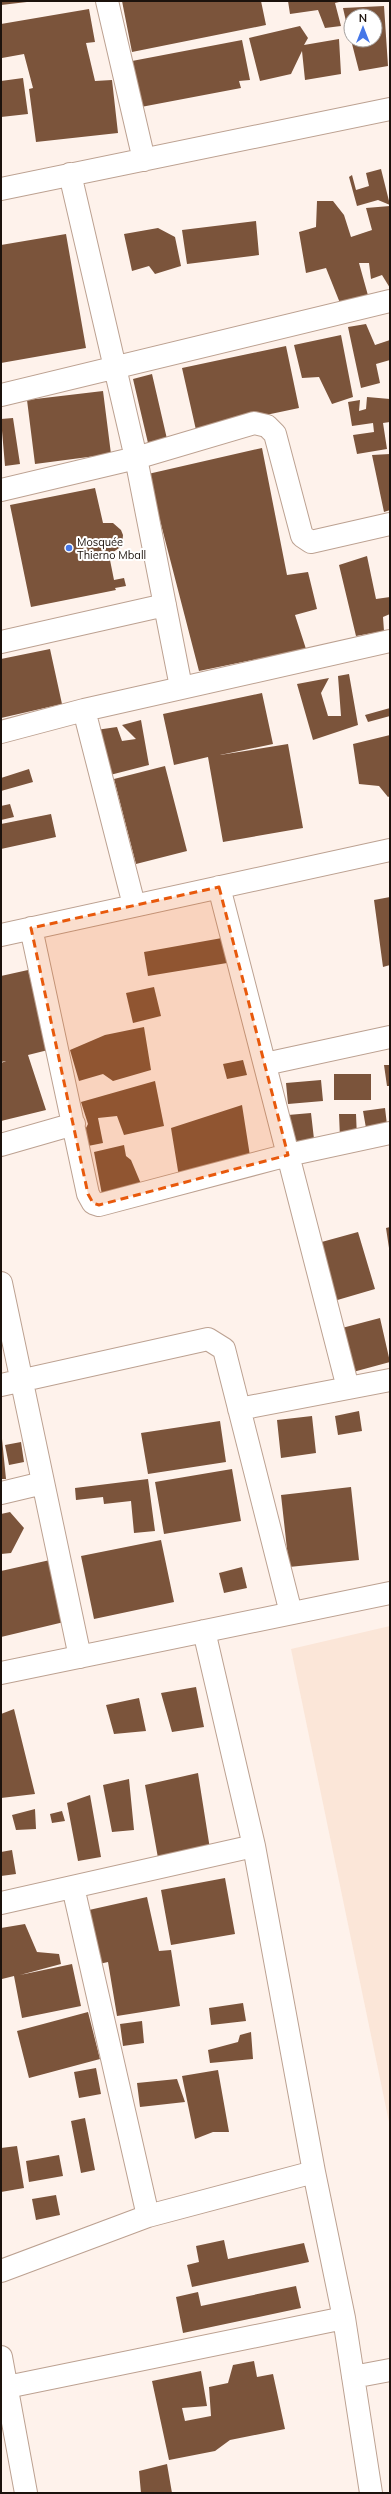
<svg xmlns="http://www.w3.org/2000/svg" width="391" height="2494" font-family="Mulish,sans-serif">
<rect width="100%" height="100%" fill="#fef2eb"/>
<path fill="#fbe6d8" d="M 390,1626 L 390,2127 L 291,1649 Z"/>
<path fill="#7b543b" d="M 1,1 L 27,1 L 27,2 L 1,5 Z
M 122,1 L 261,1 L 266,25 L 132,52 Z
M 288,1 L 343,1 L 335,3 L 341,26 L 325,28 L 318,10 L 290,14 Z
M 384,6 L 388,66 L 359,71 L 351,40 L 375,40 L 375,16 L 351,16 L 350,39 L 343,8 Z
M 89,9 L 95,42 L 86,43 L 95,81 L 112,80 L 118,133 L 36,142 L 29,89 L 33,88 L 24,54 L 2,58 L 1,24 Z
M 300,26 L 308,38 L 304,45 L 339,39 L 341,74 L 305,80 L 302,51 L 291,74 L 260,81 L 249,38 Z
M 242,40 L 250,80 L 239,81 L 241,88 L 141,107 L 132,61 Z
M 23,78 L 28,114 L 1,117 L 1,81 Z
M 381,169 L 390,205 L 378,200 L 357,206 L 349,177 L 352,175 L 356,190 L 369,186 L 366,173 Z
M 317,201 L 333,201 L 344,215 L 351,237 L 372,230 L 366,208 L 390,206 L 390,288 L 382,275 L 371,279 L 369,263 L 359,263 L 369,299 L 340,303 L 326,268 L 306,273 L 299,232 L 316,227 Z
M 256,221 L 259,255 L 187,264 L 182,230 Z
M 158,228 L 175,237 L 181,266 L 155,274 L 149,266 L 132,271 L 124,234 Z
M 66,234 L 86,348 L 1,363 L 1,245 Z
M 366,324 L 375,345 L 390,340 L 390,360 L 376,364 L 380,383 L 361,388 L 348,327 Z
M 341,335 L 353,397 L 332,404 L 319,377 L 302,378 L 294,345 Z
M 286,346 L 299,408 L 196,430 L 182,368 Z
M 152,374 L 167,439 L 148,443 L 133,379 Z
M 103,391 L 111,454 L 35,464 L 27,400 Z
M 367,397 L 390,399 L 390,422 L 383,423 L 387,449 L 357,454 L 353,435 L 374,432 L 373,423 L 352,426 L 348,402 L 360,400 L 359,411 L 366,409 Z
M 13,418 L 20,464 L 5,466 L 1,419 Z
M 262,448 L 287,575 L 308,572 L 317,609 L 295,615 L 306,649 L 199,671 L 148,474 Z
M 390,454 L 390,510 L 384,512 L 372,455 Z
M 95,488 L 103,523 L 113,523 L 121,530 L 123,535 L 122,546 L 109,555 L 114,580 L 124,578 L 126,586 L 115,588 L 116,590 L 31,607 L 10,505 Z
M 367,556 L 376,599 L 390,597 L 390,614 L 383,617 L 384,631 L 356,636 L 339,565 Z
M 50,649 L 62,704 L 1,718 L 1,659 Z
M 349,674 L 358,725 L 313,740 L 297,684 L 329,678 L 321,693 L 328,716 L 341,716 L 338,676 Z
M 262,693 L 273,744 L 220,755 L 288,744 L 303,828 L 223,842 L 208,757 L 174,765 L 163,714 Z
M 390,708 L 390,716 L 368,722 L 365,715 Z
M 141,720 L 149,765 L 110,775 L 96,730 L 117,727 L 122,741 L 136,739 L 122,725 Z
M 390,735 L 390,796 L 388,797 L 379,786 L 359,784 L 353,744 Z
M 165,766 L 187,851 L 136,864 L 114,779 Z
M 29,769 L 33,782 L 1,791 L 1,778 Z
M 10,804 L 14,817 L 1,820 L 1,806 Z
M 51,814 L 56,837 L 1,849 L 1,824 Z
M 390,897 L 390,965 L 383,967 L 374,900 Z
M 222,938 L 227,963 L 148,976 L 144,952 Z
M 28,970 L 48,1050 L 28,1055 L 46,1110 L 1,1121 L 1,1063 L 6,1061 L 1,1062 L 1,976 Z
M 154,987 L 161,1016 L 133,1023 L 126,993 Z
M 144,1027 L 151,1070 L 113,1081 L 103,1074 L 79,1081 L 70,1050 L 105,1035 Z
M 243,1060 L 247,1075 L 227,1079 L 223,1064 Z
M 384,1065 L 390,1065 L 390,1086 L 387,1086 Z
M 334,1074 L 371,1074 L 371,1100 L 334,1100 Z
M 321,1080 L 323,1101 L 288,1104 L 286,1083 Z
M 155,1081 L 164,1126 L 124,1135 L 117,1116 L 98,1118 L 103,1143 L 88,1146 L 84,1132 L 88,1124 L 81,1102 Z
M 242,1105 L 250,1156 L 179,1177 L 171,1128 Z
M 385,1108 L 387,1125 L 366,1128 L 363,1111 Z
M 311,1113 L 314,1139 L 291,1142 L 288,1115 Z
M 339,1114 L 356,1114 L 357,1138 L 340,1138 Z
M 124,1145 L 126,1156 L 131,1160 L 144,1191 L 103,1200 L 94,1152 Z
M 390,1227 L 390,1248 L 389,1248 L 386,1228 Z
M 358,1232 L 375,1289 L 334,1301 L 318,1243 Z
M 380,1318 L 390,1362 L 353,1372 L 342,1328 Z
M 359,1411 L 362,1431 L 338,1435 L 335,1416 Z
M 312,1416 L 316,1453 L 281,1458 L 277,1420 Z
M 220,1421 L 226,1462 L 148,1474 L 141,1433 Z
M 1,1439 L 2,1439 L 6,1479 L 1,1479 Z
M 21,1442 L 24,1462 L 9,1465 L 5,1445 Z
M 232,1469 L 241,1521 L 164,1534 L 155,1482 Z
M 148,1479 L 155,1531 L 134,1533 L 131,1501 L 104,1504 L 103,1497 L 76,1500 L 75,1488 Z
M 351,1487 L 359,1560 L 289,1567 L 281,1495 Z
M 10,1512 L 24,1528 L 11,1553 L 1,1554 L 1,1514 Z
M 161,1540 L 174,1602 L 94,1619 L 81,1556 Z
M 50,1560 L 64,1622 L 1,1637 L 1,1571 Z
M 242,1567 L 247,1588 L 224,1593 L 219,1573 Z
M 196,1687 L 204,1727 L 172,1732 L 161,1693 Z
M 139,1698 L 146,1731 L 114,1734 L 106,1705 Z
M 14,1709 L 35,1794 L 1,1798 L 1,1714 Z
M 198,1773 L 210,1849 L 158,1858 L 145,1785 Z
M 129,1779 L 134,1830 L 112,1832 L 103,1785 Z
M 90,1795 L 101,1857 L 78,1861 L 67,1803 Z
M 35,1809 L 36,1829 L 16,1830 L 12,1815 Z
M 62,1811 L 65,1821 L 52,1823 L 50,1814 Z
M 12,1850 L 16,1874 L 1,1876 L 1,1852 Z
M 225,1878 L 235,1934 L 171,1945 L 161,1890 Z
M 147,1897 L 159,1951 L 171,1950 L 180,2006 L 117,2016 L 108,1962 L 99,1964 L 89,1910 Z
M 25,1924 L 37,1952 L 59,1954 L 61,1964 L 20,1975 L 72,1964 L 81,2006 L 22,2018 L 14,1976 L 2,1979 L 1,1928 Z
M 243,2003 L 246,2021 L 211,2025 L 209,2008 Z
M 88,2012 L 100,2059 L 29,2078 L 17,2031 Z
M 142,2021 L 144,2043 L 123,2046 L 120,2024 Z
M 251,2032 L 253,2059 L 210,2063 L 208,2050 L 238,2042 L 240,2035 Z
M 96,2068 L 101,2094 L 79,2098 L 74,2072 Z
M 218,2070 L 229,2132 L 213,2132 L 195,2139 L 182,2076 Z
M 177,2079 L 185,2102 L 140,2107 L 137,2083 Z
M 85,2118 L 95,2170 L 81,2173 L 71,2121 Z
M 17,2146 L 24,2188 L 1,2192 L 1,2148 Z
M 59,2155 L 63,2176 L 29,2182 L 26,2161 Z
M 56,2195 L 60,2215 L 36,2220 L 32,2199 Z
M 224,2240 L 228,2259 L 304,2243 L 309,2262 L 192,2287 L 187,2265 L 199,2262 L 196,2246 Z
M 296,2286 L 301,2308 L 183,2333 L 176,2297 L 198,2292 L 201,2306 Z
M 254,2361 L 257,2377 L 273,2374 L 285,2429 L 230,2440 L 215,2451 L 169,2460 L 152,2381 L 201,2371 L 207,2406 L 182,2408 L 185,2421 L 211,2416 L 209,2387 L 228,2383 L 233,2365 Z
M 167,2464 L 172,2493 L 141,2493 L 139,2471 Z"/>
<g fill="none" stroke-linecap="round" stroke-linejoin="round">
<g stroke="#bca191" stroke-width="24">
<path id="minor" d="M 107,1 L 144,160
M 70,174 L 136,458 L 181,687
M 1,189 L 390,109
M 1,395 L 390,301
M 1,490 L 136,458 L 254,423 L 267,426 L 275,434 L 302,536 L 311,542 L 390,524
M 1,642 L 165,605
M 84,710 L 134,905
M 1,732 L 84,710 L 390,641
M 219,887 L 348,1388
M 31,928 L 88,1194 L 93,1203 L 99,1205 L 288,1155 L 390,1133
M 1,935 L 390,850
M 265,1064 L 390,1037
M 1,1145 L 74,1124
M 1,1283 L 80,1657
M 1,1385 L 208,1339 L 224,1349 L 291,1613
M 239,1409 L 390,1380
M 1,1493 L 43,1483
M 204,1631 L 254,1846 L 314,2172 L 344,2318 L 371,2493
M 1,1673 L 390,1593
M 73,1887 L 148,2216
M 1,1903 L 254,1846
M 1,2271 L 148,2216 L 314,2172
M 1,2357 L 26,2493
M 353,2377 L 390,2370
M 7,2387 L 344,2318"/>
</g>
<use href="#minor" stroke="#fff" stroke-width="22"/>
</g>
<path fill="#e8590c" fill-opacity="0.2" stroke="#e8590c" stroke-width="3" stroke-dasharray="8 5" stroke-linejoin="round" d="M 219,887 L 288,1155 L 99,1205 L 93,1203 L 88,1194 L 31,928 Z"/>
<circle fill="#4577e8" stroke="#fff" stroke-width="1.5" cx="69" cy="548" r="4"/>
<g text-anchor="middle" stroke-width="4" stroke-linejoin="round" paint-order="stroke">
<g font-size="11" fill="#1c120c" stroke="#fff" text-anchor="start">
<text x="77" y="546">Mosquée<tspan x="77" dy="13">Thierno Mball</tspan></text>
</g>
</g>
<rect width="391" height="2494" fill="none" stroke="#1c120c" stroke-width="4"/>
<g transform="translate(363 28)"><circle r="19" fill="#ffffff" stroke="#a4a09e"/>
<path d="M0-3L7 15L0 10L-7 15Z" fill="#4577e8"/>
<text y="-6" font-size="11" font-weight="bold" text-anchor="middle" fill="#1c120c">N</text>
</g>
</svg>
